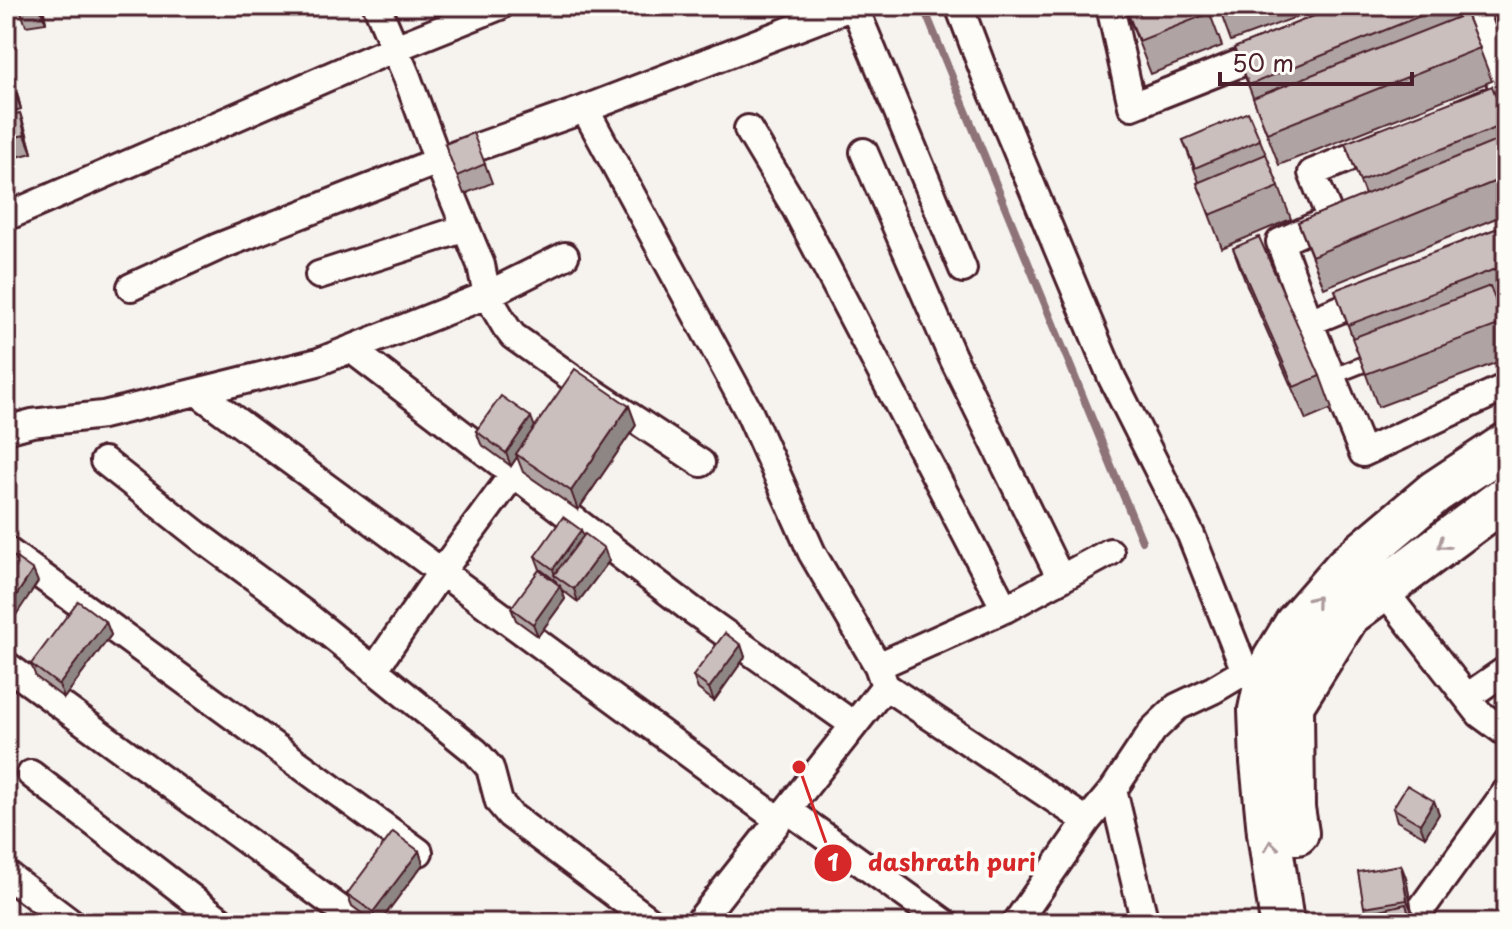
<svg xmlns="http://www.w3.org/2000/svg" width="1512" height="929" font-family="'Playpen Sans',sans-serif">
<rect width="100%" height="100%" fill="#f6f3ef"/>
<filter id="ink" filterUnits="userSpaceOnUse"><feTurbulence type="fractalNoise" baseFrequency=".0125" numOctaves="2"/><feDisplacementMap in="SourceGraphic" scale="16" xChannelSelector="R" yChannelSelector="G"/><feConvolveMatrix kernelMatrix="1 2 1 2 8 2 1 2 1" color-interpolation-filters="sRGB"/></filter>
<g filter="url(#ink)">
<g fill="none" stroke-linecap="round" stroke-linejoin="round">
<path stroke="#8e7378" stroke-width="8" d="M 923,6 L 1142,541"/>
<g stroke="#4a1f2b" stroke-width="20">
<path id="service" d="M 1331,377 L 1379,358"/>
</g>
<g stroke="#4a1f2b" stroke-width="32">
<path id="minor" d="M 377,6 L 407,77 L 438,161 L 481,265 L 487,295 L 506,327 L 513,336 L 572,378 L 701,463
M 854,6 L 963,269
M 959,6 L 984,72 L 1112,378 L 1191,535 L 1245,671 L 1264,691 L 1271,695
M 1110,6 L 1132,106 L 1271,51
M 1473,6 L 1506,97
M 585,109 L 749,412 L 812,553 L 878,666 L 885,686 L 698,923
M 1464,112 L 1505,95
M 748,129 L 796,209 L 1005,609
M 864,152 L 952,356 L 1061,579
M 6,217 L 395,48 L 500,6
M 319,275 L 466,228
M 131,287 L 218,247 L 438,161 L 585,109 L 853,6
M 1373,296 L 1309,322 L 1363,453 L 1506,387
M 1309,322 L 1280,242 L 1331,219 L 1312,173 L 1383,144
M 351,349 L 692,610 L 854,725
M 197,392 L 779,820
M 6,430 L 32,423 L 103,415 L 318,362 L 487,295 L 565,256
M 104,461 L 204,540 L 310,618 L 476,752 L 490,768 L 499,802 L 510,815 L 653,923
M 6,550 L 419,852
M 1374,578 L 1480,714 L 1506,733
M 6,665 L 359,923
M 878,666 L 1005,609 L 1110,552
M 374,670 L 442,571 L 523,461
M 885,686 L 1087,821
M 1467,697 L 1506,670
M 31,774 L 224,923
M 1113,790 L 1145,923
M 788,810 L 945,923
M 6,874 L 71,923
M 1419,912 L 1506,792
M 1016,923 L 1087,821 L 1113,790 L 1153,730 L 1177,707 L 1213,690 L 1245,671"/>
</g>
<g stroke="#4a1f2b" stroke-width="48">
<path id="primary" d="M 1297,833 L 1293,808 L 1292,705 L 1348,615 L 1506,497
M 1282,923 L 1269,833 L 1262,762 L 1260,710 L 1264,691 L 1274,660 L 1296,624 L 1346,567 L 1435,492 L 1506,445"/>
</g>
<use href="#service" stroke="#fdfcf7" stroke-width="14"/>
<use href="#minor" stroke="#fdfcf7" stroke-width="26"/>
<use href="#primary" stroke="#fdfcf7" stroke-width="42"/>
</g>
<path fill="#afa4a3" stroke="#4a1f2b" stroke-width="2" d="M 19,6 L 46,6 L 43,7 L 46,23 L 26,26 Z
M 92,6 L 116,6 L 104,8 L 105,13 L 95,14 Z
M 1124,6 L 1207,6 L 1222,46 L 1151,74 Z
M 1218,6 L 1326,6 L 1231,41 Z
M 1339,6 L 1463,6 L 1492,81 L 1279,165 L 1234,48 Z
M 6,59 L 13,77 L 21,109 L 11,112 L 12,114 L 26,131 L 32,153 L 13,158 L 15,168 L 6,170 Z
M 1506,121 L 1506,214 L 1324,288 L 1298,222 L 1365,195 L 1345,143 Z
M 1183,140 L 1260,140 L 1279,187 L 1291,219 L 1222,248 L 1197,183 L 1199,182 Z
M 445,144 L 485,164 L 492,183 L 464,194 Z
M 1506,225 L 1506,302 L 1497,305 L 1506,330 L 1506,359 L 1378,407 L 1335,290 Z
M 1233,248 L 1320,376 L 1332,409 L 1306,420 L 1245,281 Z
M 629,406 L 636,425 L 578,510 L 523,472 L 517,457 L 511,466 L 481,444 L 476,431 L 535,427 Z
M 581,530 L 583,536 L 609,561 L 578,602 L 562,590 L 565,599 L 538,636 L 516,620 L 511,608 L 557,584 L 556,581 L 540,569 L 535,556 Z
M 106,622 L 111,635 L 64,698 L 36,677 L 31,664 Z
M 741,645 L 745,657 L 714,701 L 698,689 L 693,676 Z
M 1434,801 L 1439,814 L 1425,837 L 1397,821 L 1393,808 Z
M 419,851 L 423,864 L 379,923 L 375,923 L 352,906 L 347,894 Z
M 1401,865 L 1406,878 L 1412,912 L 1366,913 L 1364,907 Z"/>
<path fill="#8e8685" stroke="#4a1f2b" stroke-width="2" d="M 39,6 L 43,7 L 46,23 Z
M 6,59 L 13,77 L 21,109 L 14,91 Z
M 20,113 L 26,131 L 32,153 L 25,135 Z
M 6,139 L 13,158 L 15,168 L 8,150 Z
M 629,406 L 636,425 L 578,510 L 571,491 Z
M 531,417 L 536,430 L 516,454 L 517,457 L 511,466 L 506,453 Z
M 581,530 L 586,543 L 555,576 L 553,569 Z
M 604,548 L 609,561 L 578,602 L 574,589 Z
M 33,570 L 38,582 L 6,630 L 6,611 Z
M 560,586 L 565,599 L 538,636 L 533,624 Z
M 106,622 L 111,635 L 64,698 L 59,685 Z
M 741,645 L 745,657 L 714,701 L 709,688 Z
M 1434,801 L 1439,814 L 1425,837 L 1420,824 Z
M 419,851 L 423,864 L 379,923 L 377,923 L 373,912 Z
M 1401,865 L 1406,878 L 1412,912 L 1407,900 Z"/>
<path fill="#cbbfbe" stroke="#4a1f2b" stroke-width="2" d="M 1132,6 L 1207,6 L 1210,13 L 1139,41 L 1126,9 Z
M 1339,6 L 1445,6 L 1249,85 L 1234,48 Z
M 1466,14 L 1480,48 L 1267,133 L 1253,98 Z
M 6,59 L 14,91 L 6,93 Z
M 1492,86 L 1506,124 L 1360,181 L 1345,143 Z
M 6,101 L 10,115 L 20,113 L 25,135 L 6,139 Z
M 1248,112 L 1260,140 L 1195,168 L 1183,140 Z
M 473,133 L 485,164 L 457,176 L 445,144 Z
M 1506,137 L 1506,177 L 1312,256 L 1298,222 Z
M 1266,154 L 1279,187 L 1210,215 L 1197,183 Z
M 1506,225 L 1506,265 L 1348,325 L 1335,290 Z
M 1259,237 L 1320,376 L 1294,387 L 1233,248 Z
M 1490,286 L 1504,323 L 1366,374 L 1352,338 Z
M 575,369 L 629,406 L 571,491 L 516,454 Z
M 501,396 L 531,417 L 506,453 L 476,431 Z
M 563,517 L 581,530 L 553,569 L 535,556 Z
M 585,534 L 604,548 L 574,589 L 554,575 Z
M 6,551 L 33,570 L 6,611 Z
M 539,570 L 560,586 L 533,624 L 511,608 Z
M 78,601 L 106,622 L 59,685 L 31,664 Z
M 725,633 L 741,645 L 709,688 L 693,676 Z
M 1407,785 L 1434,801 L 1420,824 L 1393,808 Z
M 393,832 L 419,851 L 373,912 L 347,894 Z
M 1401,865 L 1407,900 L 1364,907 L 1358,872 Z
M 1406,904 L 1411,923 L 1323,923 Z"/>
<defs><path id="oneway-chevron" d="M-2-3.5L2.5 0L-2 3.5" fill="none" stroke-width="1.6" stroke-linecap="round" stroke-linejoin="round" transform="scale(2)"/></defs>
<g stroke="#ac999b">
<use href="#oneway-chevron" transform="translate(1443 544) rotate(144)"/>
<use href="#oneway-chevron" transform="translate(1315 601) rotate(-50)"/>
<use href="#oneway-chevron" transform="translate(1271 846) rotate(-98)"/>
</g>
</g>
<path fill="none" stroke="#d62828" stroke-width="3" d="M799 767L833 863"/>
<g fill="#d62828" stroke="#fdfcf7" stroke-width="3">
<circle cx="799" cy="767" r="8"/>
<circle cx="833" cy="863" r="20"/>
</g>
<g font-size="24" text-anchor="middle" font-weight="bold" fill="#fff">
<text x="833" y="871">1</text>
</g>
<g font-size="24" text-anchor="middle" font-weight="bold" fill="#d62828" stroke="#fdfcf7" stroke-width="8" stroke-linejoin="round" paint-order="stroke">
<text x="952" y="871">dashrath puri</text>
</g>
<rect width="1512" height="929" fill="none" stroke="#fdfcf7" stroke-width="32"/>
<rect x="16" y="16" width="1480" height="897" fill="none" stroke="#4a1f2b" stroke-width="3" filter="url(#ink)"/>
<path d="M1220 72v12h192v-12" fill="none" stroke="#4a1f2b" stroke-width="4"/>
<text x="1232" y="72" font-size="24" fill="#4a1f2b" stroke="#fdfcf7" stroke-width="6" paint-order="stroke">50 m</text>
</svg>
